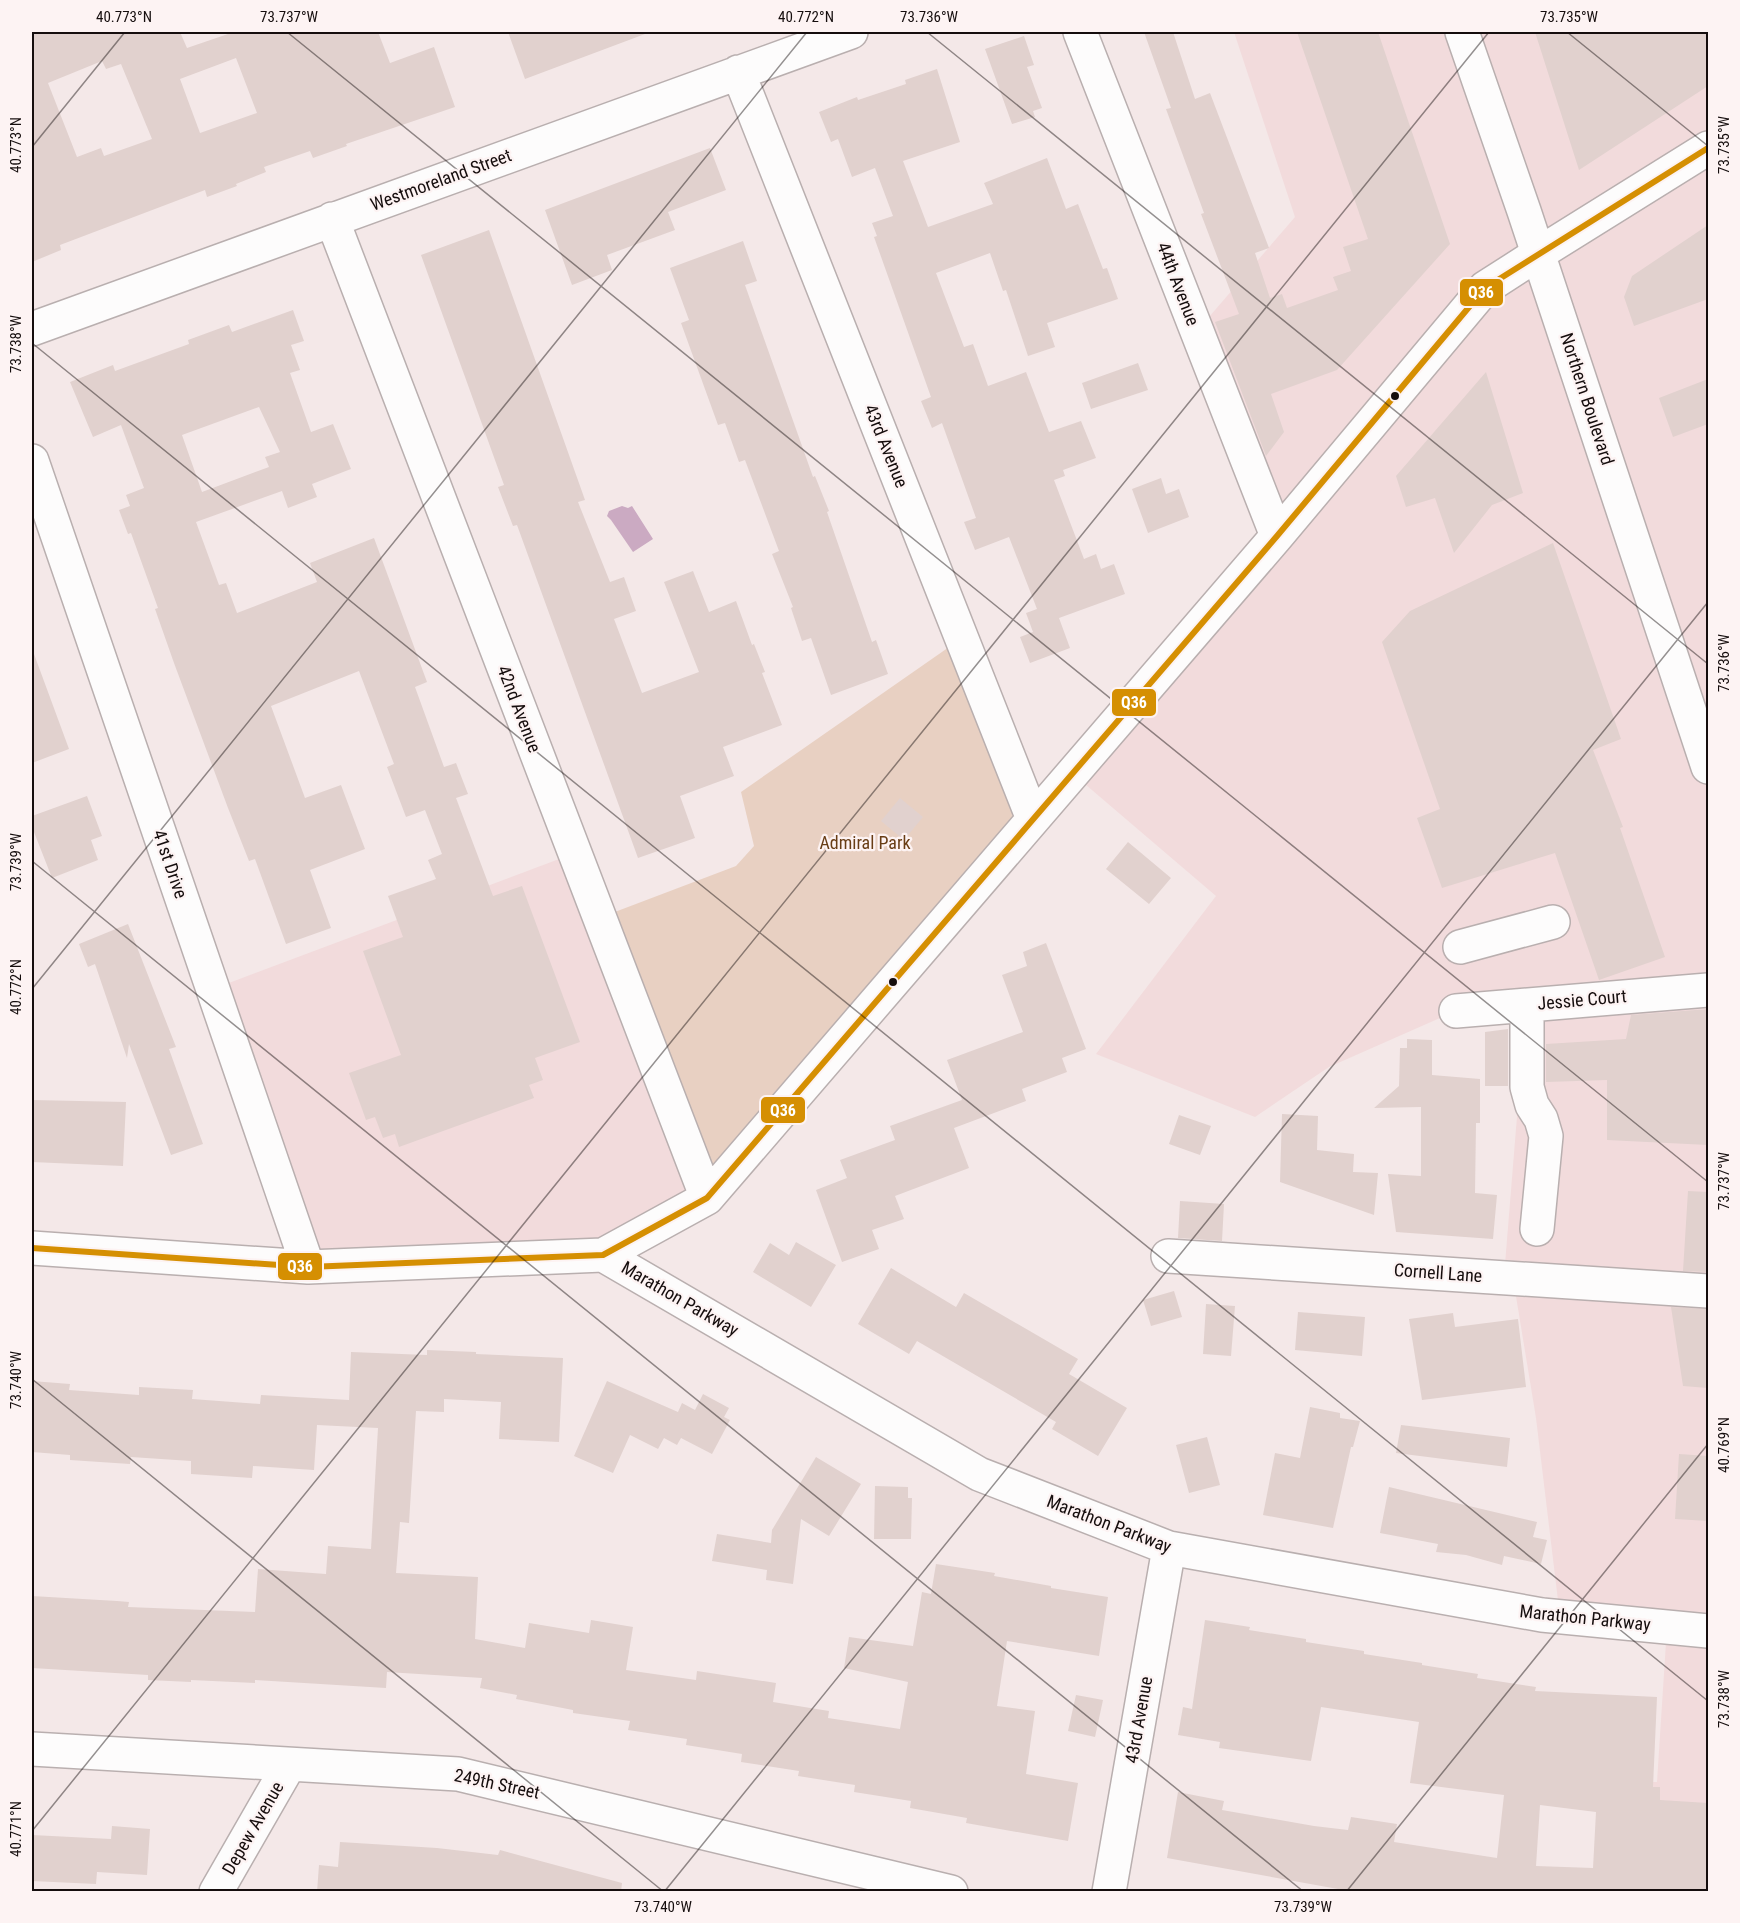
<svg xmlns="http://www.w3.org/2000/svg" width="1740" height="1923" font-family="'Roboto Condensed',sans-serif">
<rect width="100%" height="100%" fill="#f4e8e8"/>
<path fill="#f2dbdc" d="M 1234,32 L 1708,32 L 1708,1891 L 1621,1891 L 1638,1782 L 1657,1782 L 1667,1627 L 1560,1617 L 1536,1418 L 1513,1278 L 1504,1277 L 1526,1005 L 1449,1014 L 1329,1067 L 1255,1117 L 1096,1054 L 1216,896 L 1072,773 L 1277,536 L 1197,331 L 1295,217 Z
M 575,853 L 707,1198 L 603,1255 L 308,1267 L 213,989 Z"/>
<path fill="#e8d0c2" d="M 962,638 L 1033,819 L 707,1198 L 599,918 L 736,866 L 754,846 L 741,792 Z"/>
<path fill="#cbaac2" d="M 622,506 L 628,508 L 632,506 L 653,539 L 633,552 L 611,520 L 607,516 L 609,511 Z"/>
<path fill="#e1d1ce" fill-rule="evenodd" d="M 32,32 L 180,32 L 187,48 L 228,34 L 227,32 L 378,32 L 390,63 L 434,47 L 455,107 L 346,144 L 347,146 L 313,158 L 310,151 L 264,167 L 266,172 L 236,184 L 237,186 L 207,197 L 205,190 L 60,245 L 61,250 L 32,262 ZM 236,58 L 257,113 L 200,133 L 180,79 ZM 102,61 L 106,69 L 121,64 L 152,139 L 104,156 L 101,148 L 77,157 L 48,83 Z
M 508,32 L 645,32 L 645,34 L 525,79 Z
M 1144,32 L 1173,32 L 1195,99 L 1210,93 L 1269,248 L 1255,253 L 1270,298 L 1282,294 L 1287,308 L 1338,290 L 1333,277 L 1351,271 L 1343,247 L 1368,239 L 1297,32 L 1378,32 L 1450,244 L 1337,370 L 1271,394 L 1284,432 L 1266,456 L 1215,322 L 1239,314 L 1201,214 L 1204,213 L 1166,109 L 1171,108 Z
M 1535,32 L 1708,32 L 1708,86 L 1579,170 Z
M 1024,36 L 1034,65 L 1027,67 L 1042,108 L 1033,111 L 1035,117 L 1012,124 L 985,49 Z
M 937,69 L 960,142 L 903,161 L 928,227 L 993,204 L 984,183 L 1047,158 L 1066,209 L 1078,204 L 1103,269 L 1107,268 L 1118,299 L 1047,323 L 1055,347 L 1028,356 L 1006,290 L 1003,291 L 990,253 L 936,273 L 964,347 L 973,344 L 988,386 L 1026,372 L 1049,432 L 1081,421 L 1096,458 L 1063,470 L 1065,476 L 1054,480 L 1084,559 L 1096,554 L 1101,569 L 1114,564 L 1125,594 L 1059,618 L 1070,648 L 1030,663 L 1020,637 L 1033,632 L 1026,613 L 1037,609 L 1009,537 L 975,550 L 964,522 L 976,518 L 942,423 L 932,428 L 921,401 L 931,397 L 874,237 L 877,236 L 872,223 L 893,216 L 875,168 L 852,177 L 838,139 L 831,142 L 819,112 L 857,97 L 858,100 L 906,84 L 905,80 Z
M 710,148 L 726,190 L 668,212 L 675,230 L 607,255 L 612,270 L 572,285 L 545,210 Z
M 1708,225 L 1708,299 L 1634,326 L 1624,297 L 1632,276 Z
M 489,230 L 585,500 L 578,502 L 610,582 L 624,577 L 636,611 L 614,619 L 642,693 L 699,672 L 664,582 L 693,571 L 709,612 L 736,601 L 752,645 L 754,644 L 765,672 L 762,673 L 782,725 L 723,747 L 734,776 L 680,796 L 695,838 L 638,858 L 517,525 L 513,526 L 498,487 L 504,485 L 421,255 Z
M 743,241 L 757,281 L 745,285 L 813,477 L 815,476 L 829,511 L 827,512 L 872,642 L 876,640 L 888,674 L 831,695 L 811,638 L 802,641 L 791,608 L 793,607 L 772,554 L 779,551 L 745,460 L 739,462 L 725,423 L 718,425 L 681,323 L 689,320 L 670,268 Z
M 293,310 L 304,341 L 291,345 L 300,370 L 290,373 L 311,432 L 333,424 L 351,469 L 312,484 L 317,497 L 288,508 L 282,491 L 196,522 L 219,585 L 226,583 L 237,613 L 317,582 L 310,563 L 374,538 L 427,682 L 415,687 L 444,767 L 456,763 L 468,794 L 456,798 L 493,896 L 522,886 L 580,1042 L 535,1058 L 543,1080 L 529,1085 L 534,1098 L 399,1147 L 395,1134 L 383,1138 L 375,1117 L 366,1120 L 349,1073 L 401,1055 L 363,951 L 403,937 L 388,896 L 436,879 L 428,860 L 442,854 L 425,810 L 406,817 L 387,767 L 394,764 L 359,671 L 271,706 L 305,798 L 341,785 L 365,849 L 310,870 L 331,928 L 286,944 L 255,859 L 249,861 L 228,808 L 174,663 L 155,609 L 158,608 L 131,533 L 128,534 L 119,510 L 130,506 L 126,495 L 144,488 L 121,425 L 93,437 L 70,382 L 113,365 L 115,371 L 189,344 L 188,340 L 229,325 L 232,332 ZM 259,407 L 280,452 L 265,457 L 269,467 L 202,492 L 182,435 Z
M 1138,363 L 1148,390 L 1091,409 L 1082,383 Z
M 1486,372 L 1523,493 L 1492,505 L 1454,553 L 1435,498 L 1406,507 L 1396,476 Z
M 1708,379 L 1708,424 L 1673,437 L 1659,398 Z
M 1161,478 L 1166,494 L 1179,489 L 1189,517 L 1148,533 L 1132,489 Z
M 1553,543 L 1621,739 L 1593,750 L 1623,827 L 1620,828 L 1665,957 L 1599,980 L 1555,853 L 1442,888 L 1417,818 L 1440,809 L 1382,642 L 1410,611 Z
M 32,654 L 34,654 L 69,749 L 32,763 Z
M 87,796 L 102,836 L 91,840 L 98,860 L 52,878 L 32,827 L 32,816 Z
M 900,798 L 923,817 L 904,840 L 881,821 Z
M 1128,842 L 1171,878 L 1149,904 L 1106,869 Z
M 128,924 L 176,1047 L 169,1049 L 203,1144 L 171,1155 L 129,1044 L 127,1058 L 95,964 L 88,967 L 79,944 Z
M 1046,943 L 1086,1049 L 1062,1058 L 1067,1072 L 1022,1089 L 1026,1101 L 954,1128 L 969,1168 L 895,1196 L 904,1219 L 872,1230 L 879,1249 L 842,1262 L 816,1190 L 847,1178 L 840,1160 L 895,1140 L 890,1126 L 962,1100 L 947,1060 L 1023,1032 L 1002,975 L 1027,966 L 1023,952 Z
M 1708,1009 L 1708,1145 L 1607,1140 L 1607,1080 L 1546,1082 L 1546,1044 L 1626,1039 L 1631,1015 Z
M 1508,1029 L 1508,1086 L 1485,1086 L 1485,1032 Z
M 1407,1039 L 1432,1040 L 1432,1075 L 1480,1079 L 1480,1123 L 1476,1123 L 1475,1193 L 1497,1195 L 1493,1239 L 1396,1232 L 1388,1174 L 1421,1176 L 1421,1107 L 1374,1108 L 1399,1086 L 1400,1048 L 1407,1048 Z
M 32,1100 L 126,1102 L 123,1166 L 32,1162 Z
M 1282,1114 L 1318,1116 L 1317,1150 L 1354,1154 L 1353,1172 L 1378,1173 L 1374,1215 L 1280,1182 Z
M 1179,1115 L 1211,1126 L 1200,1155 L 1169,1144 Z
M 1688,1191 L 1708,1192 L 1708,1272 L 1683,1271 Z
M 1180,1201 L 1224,1204 L 1222,1241 L 1178,1238 Z
M 796,1242 L 836,1265 L 811,1307 L 753,1272 L 770,1243 L 789,1255 Z
M 891,1268 L 956,1307 L 964,1293 L 1078,1359 L 1069,1374 L 1127,1408 L 1098,1456 L 1052,1429 L 1056,1422 L 917,1341 L 909,1354 L 858,1324 Z
M 1174,1291 L 1182,1317 L 1151,1326 L 1143,1300 Z
M 1206,1304 L 1235,1306 L 1231,1356 L 1203,1354 Z
M 1671,1307 L 1708,1309 L 1708,1388 L 1683,1386 Z
M 1298,1312 L 1365,1317 L 1362,1356 L 1295,1350 Z
M 1453,1313 L 1455,1327 L 1518,1319 L 1526,1387 L 1422,1400 L 1409,1319 Z
M 427,1350 L 476,1352 L 476,1354 L 563,1358 L 559,1442 L 499,1439 L 501,1402 L 444,1399 L 444,1412 L 416,1411 L 409,1523 L 400,1522 L 396,1573 L 478,1577 L 475,1639 L 525,1648 L 529,1623 L 589,1633 L 591,1620 L 633,1627 L 626,1670 L 696,1680 L 697,1671 L 776,1683 L 773,1702 L 829,1711 L 828,1718 L 900,1729 L 908,1682 L 844,1668 L 849,1637 L 913,1646 L 922,1592 L 931,1594 L 936,1564 L 995,1573 L 994,1576 L 1051,1586 L 1051,1588 L 1108,1597 L 1099,1656 L 1007,1641 L 997,1706 L 1035,1711 L 1026,1774 L 1078,1783 L 1068,1841 L 966,1823 L 967,1818 L 910,1808 L 911,1801 L 854,1792 L 855,1785 L 798,1776 L 799,1771 L 741,1762 L 742,1754 L 686,1745 L 687,1739 L 628,1730 L 630,1721 L 573,1713 L 573,1710 L 516,1699 L 517,1695 L 480,1688 L 482,1678 L 387,1672 L 386,1688 L 255,1680 L 255,1683 L 191,1680 L 191,1682 L 148,1680 L 148,1675 L 32,1668 L 32,1596 L 117,1601 L 129,1602 L 128,1607 L 255,1612 L 258,1569 L 326,1574 L 328,1546 L 371,1549 L 378,1428 L 317,1425 L 314,1470 L 253,1466 L 252,1478 L 191,1474 L 191,1461 L 131,1457 L 130,1464 L 70,1460 L 70,1455 L 32,1452 L 32,1381 L 70,1384 L 69,1390 L 139,1395 L 139,1387 L 193,1390 L 192,1399 L 260,1404 L 261,1395 L 349,1400 L 351,1352 L 427,1355 Z
M 607,1381 L 678,1412 L 682,1403 L 695,1410 L 703,1394 L 729,1408 L 724,1417 L 730,1420 L 712,1454 L 681,1438 L 677,1445 L 664,1438 L 658,1449 L 630,1435 L 613,1473 L 574,1456 Z
M 1310,1407 L 1340,1413 L 1340,1418 L 1360,1421 L 1353,1447 L 1351,1447 L 1333,1528 L 1263,1515 L 1275,1453 L 1300,1458 Z
M 1401,1425 L 1510,1438 L 1507,1467 L 1396,1453 Z
M 1207,1437 L 1220,1485 L 1189,1493 L 1176,1445 Z
M 1679,1454 L 1708,1456 L 1708,1521 L 1675,1519 Z
M 816,1457 L 861,1484 L 829,1536 L 801,1519 L 793,1584 L 766,1580 L 767,1570 L 712,1561 L 717,1534 L 771,1543 L 772,1530 Z
M 875,1486 L 908,1487 L 908,1498 L 912,1498 L 911,1539 L 874,1539 Z
M 1389,1487 L 1537,1522 L 1533,1537 L 1547,1540 L 1541,1564 L 1504,1556 L 1502,1565 L 1466,1555 L 1436,1552 L 1438,1544 L 1380,1533 Z
M 1205,1620 L 1250,1627 L 1249,1630 L 1306,1639 L 1306,1642 L 1364,1651 L 1364,1654 L 1422,1663 L 1422,1665 L 1478,1674 L 1477,1678 L 1536,1687 L 1535,1691 L 1657,1697 L 1653,1787 L 1660,1787 L 1660,1800 L 1708,1803 L 1708,1892 L 1338,1892 L 1338,1889 L 1167,1858 L 1178,1792 L 1224,1801 L 1222,1810 L 1314,1826 L 1348,1830 L 1351,1817 L 1397,1824 L 1394,1842 L 1497,1858 L 1504,1795 L 1410,1783 L 1419,1722 L 1321,1707 L 1311,1761 L 1219,1748 L 1220,1742 L 1178,1735 L 1183,1707 L 1192,1709 ZM 1540,1805 L 1596,1812 L 1593,1868 L 1536,1866 Z
M 1076,1695 L 1103,1700 L 1095,1737 L 1068,1731 Z
M 112,1826 L 150,1829 L 147,1875 L 97,1872 L 96,1884 L 32,1881 L 32,1835 L 111,1839 Z
M 340,1842 L 437,1848 L 498,1855 L 500,1850 L 622,1883 L 621,1892 L 317,1892 L 319,1865 L 338,1867 Z"/>
<g fill="none" stroke-linecap="round" stroke-linejoin="round">
<g stroke="#b9afaf" stroke-width="36">
<path id="minor" d="M 1080,32 L 1277,536
M 738,72 L 1033,819
M 332,219 L 707,1198
M 32,329 L 851,32
M 32,461 L 308,1267
M 1460,947 L 1553,922
M 1527,1005 L 1527,1087 L 1532,1105 L 1541,1119 L 1546,1136 L 1537,1229
M 1456,1011 L 1708,990
M 32,1248 L 308,1267 L 603,1255 L 707,1198 L 1277,536 L 1479,295 L 1485,288 L 1538,254
M 603,1255 L 979,1474 L 1169,1548 L 1542,1615 L 1708,1631
M 1168,1256 L 1708,1291
M 32,1749 L 458,1774 L 951,1892
M 216,1892 L 289,1765
M 1109,1892 L 1169,1548"/>
</g>
<g stroke="#b9afaf" stroke-width="36">
<path id="major" d="M 1462,32 L 1524,211 L 1708,767
M 1538,254 L 1708,148"/>
</g>
<use href="#minor" stroke="#fdfcfc" stroke-width="33"/>
<use href="#major" stroke="#fdfcfc" stroke-width="33"/>
<g stroke="#fdf3f3" stroke-width="10">
<path id="bus-1" d="M 32,1248 L 308,1267 L 603,1255 L 707,1198 L 1277,536 L 1485,288 L 1708,148"/>
</g>
<use href="#bus-1" stroke="#d58f02" stroke-width="6"/>
</g>
<path fill="none" stroke="#150d0d" stroke-width="1.5" stroke-opacity="0.45" d="M 287,32 L 1708,1182M 927,32 L 1708,664M 1567,32 L 1708,146M 32,147 L 125,32M 32,343 L 1708,1701M 32,861 L 1304,1892M 32,989 L 807,32M 32,1379 L 664,1892M 32,1831 L 1489,32M 664,1892 L 1708,602M 1346,1892 L 1708,1444"/>
<g fill="#150d0d" stroke="#fdf3f3" stroke-width="2">
<circle cx="1395" cy="396" r="5"/>
<circle cx="893" cy="982" r="5"/>
</g>
<g text-anchor="middle" stroke-width="4.5" stroke-linejoin="round" paint-order="stroke">
<g font-size="18" fill="#150d0d" stroke="#fdf3f3">
<text transform="translate(441 180) rotate(-20)" y="6">Westmoreland Street</text>
<text transform="translate(1178 284) rotate(69)" y="6">44th Avenue</text>
<text transform="translate(1587 399) rotate(72)" y="6">Northern Boulevard</text>
<text transform="translate(886 446) rotate(68)" y="6">43rd Avenue</text>
<text transform="translate(519 709) rotate(69)" y="6">42nd Avenue</text>
<text transform="translate(170 864) rotate(71)" y="6">41st Drive</text>
<text transform="translate(1582 1000) rotate(-5)" y="6">Jessie Court</text>
<text transform="translate(1438 1273) rotate(4)" y="6">Cornell Lane</text>
<text transform="translate(680 1299) rotate(30)" y="6">Marathon Parkway</text>
<text transform="translate(1109 1524) rotate(21)" y="6">Marathon Parkway</text>
<text transform="translate(1585 1618) rotate(6)" y="6">Marathon Parkway</text>
<text transform="translate(1139 1720) rotate(-80)" y="6">43rd Avenue</text>
<text transform="translate(497 1784) rotate(12)" y="6">249th Street</text>
<text transform="translate(253 1828) rotate(-60)" y="6">Depew Avenue</text>
</g>
<g font-size="18" fill="#683d15" stroke="#fdf3f3">
<text x="865" y="849">Admiral Park</text>
</g>
</g>
<g stroke="#fdf3f3" stroke-width="2">
<rect x="1459" y="278" width="45" height="29" rx="6" fill="#d58f02"/>
<rect x="1111" y="688" width="46" height="29" rx="6" fill="#d58f02"/>
<rect x="760" y="1096" width="46" height="28" rx="6" fill="#d58f02"/>
<rect x="277" y="1252" width="46" height="29" rx="6" fill="#d58f02"/>
</g>
<g font-size="16" text-anchor="middle" font-weight="bold" fill="#fff">
<text x="1481" y="298">Q36</text>
<text x="1134" y="708">Q36</text>
<text x="783" y="1116">Q36</text>
<text x="300" y="1272">Q36</text>
</g>
<rect width="1740" height="1923" fill="none" stroke="#fdf3f3" stroke-width="66"/>
<rect x="33" y="33" width="1674" height="1857" fill="none" stroke="#150d0d" stroke-width="2"/>
<g font-size="15" text-anchor="middle" fill="#150d0d">
<text x="124" y="22">40.773°N</text>
<text x="289" y="22">73.737°W</text>
<text x="806" y="22">40.772°N</text>
<text x="929" y="22">73.736°W</text>
<text x="1569" y="22">73.735°W</text>
<text transform="translate(1724 145) rotate(-90)" y="5">73.735°W</text>
<text transform="translate(16 145) rotate(-90)" y="5">40.773°N</text>
<text transform="translate(16 344) rotate(-90)" y="5">73.738°W</text>
<text transform="translate(1724 663) rotate(-90)" y="5">73.736°W</text>
<text transform="translate(16 862) rotate(-90)" y="5">73.739°W</text>
<text transform="translate(16 987) rotate(-90)" y="5">40.772°N</text>
<text transform="translate(1724 1181) rotate(-90)" y="5">73.737°W</text>
<text transform="translate(16 1380) rotate(-90)" y="5">73.740°W</text>
<text transform="translate(1724 1445) rotate(-90)" y="5">40.769°N</text>
<text transform="translate(1724 1699) rotate(-90)" y="5">73.738°W</text>
<text transform="translate(16 1829) rotate(-90)" y="5">40.771°N</text>
<text x="663" y="1912">73.740°W</text>
<text x="1303" y="1912">73.739°W</text>
</g>
</svg>
